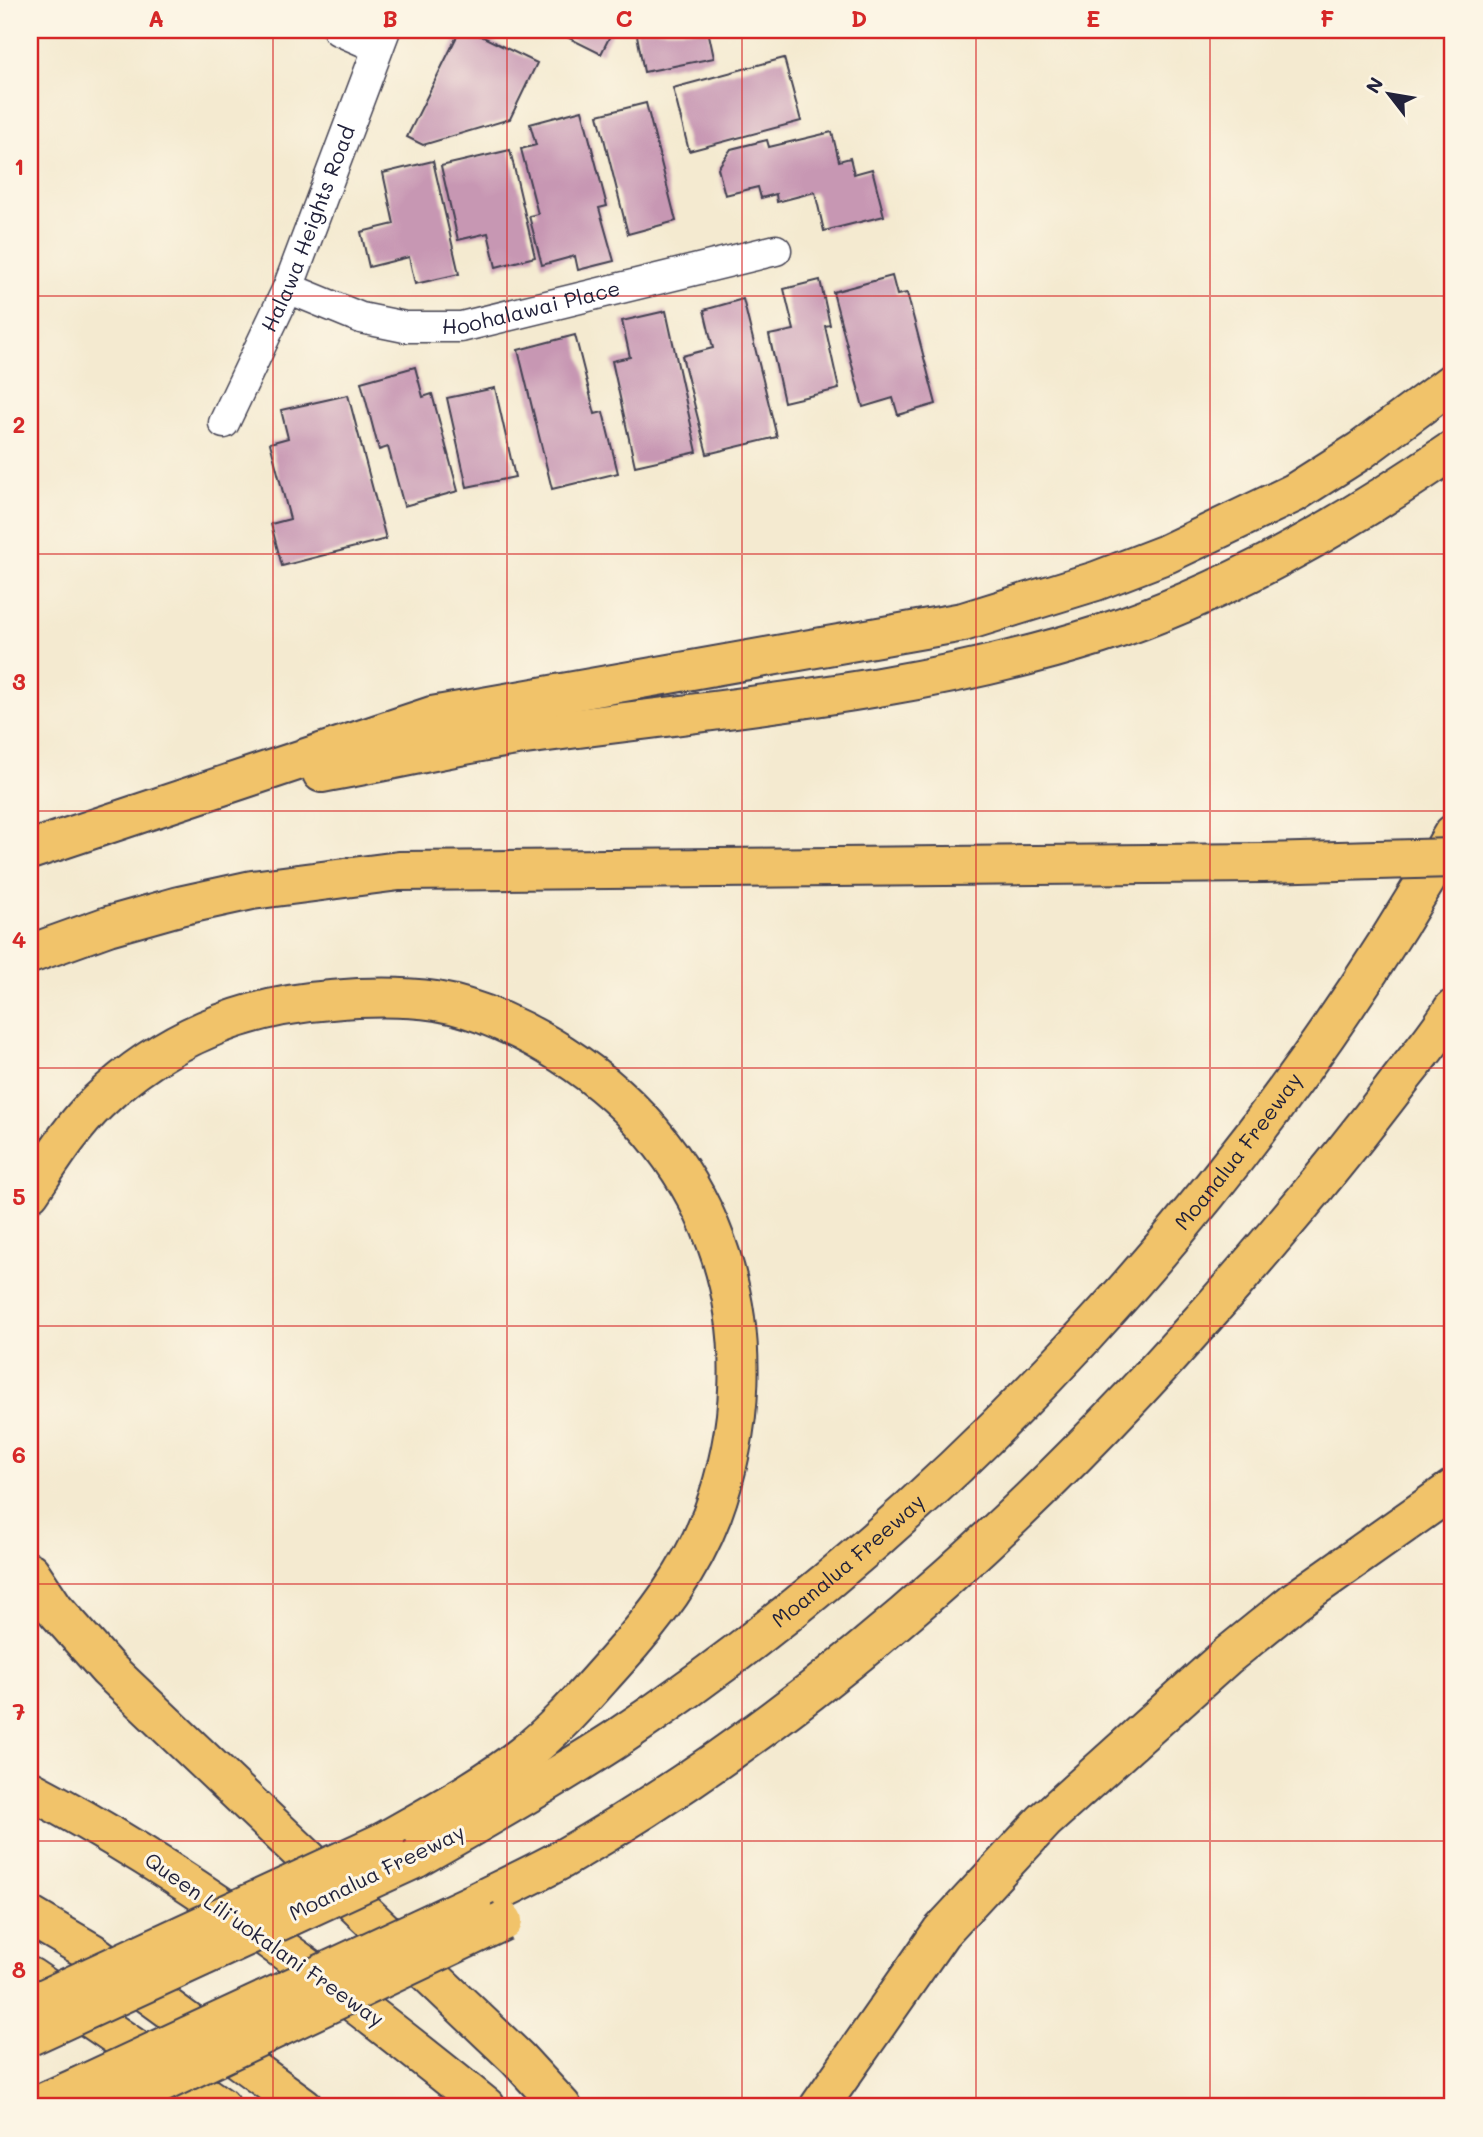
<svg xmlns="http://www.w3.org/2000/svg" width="1483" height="2137" font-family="Mali,sans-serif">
<rect width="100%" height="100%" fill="#fcf5e5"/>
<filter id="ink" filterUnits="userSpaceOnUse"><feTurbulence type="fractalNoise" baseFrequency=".0143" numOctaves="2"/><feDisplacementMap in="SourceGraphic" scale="14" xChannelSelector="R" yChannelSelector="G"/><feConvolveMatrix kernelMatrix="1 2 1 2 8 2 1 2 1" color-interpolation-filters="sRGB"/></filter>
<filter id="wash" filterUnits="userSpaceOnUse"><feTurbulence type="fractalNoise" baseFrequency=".00686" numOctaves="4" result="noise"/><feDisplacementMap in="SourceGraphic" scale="28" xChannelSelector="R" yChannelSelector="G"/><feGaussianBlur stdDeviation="1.57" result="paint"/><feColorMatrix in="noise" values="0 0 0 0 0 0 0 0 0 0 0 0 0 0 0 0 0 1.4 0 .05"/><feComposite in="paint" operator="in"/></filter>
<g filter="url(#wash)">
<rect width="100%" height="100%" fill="#f4ead0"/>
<g id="blocks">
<path fill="#c797b3" d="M 460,30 L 469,30 L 537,63 L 510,119 L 423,145 L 407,137 Z
M 563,30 L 613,30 L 601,54 L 561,34 Z
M 636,30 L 708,30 L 714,58 L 644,72 Z
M 784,58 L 801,121 L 689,151 L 673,88 Z
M 646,103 L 676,221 L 628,234 L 598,115 Z
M 582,110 L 607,206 L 599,208 L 614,261 L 578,270 L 575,256 L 542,265 L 529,216 L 538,214 L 521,149 L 536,145 L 530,124 Z
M 832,132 L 839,161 L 850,158 L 854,174 L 872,169 L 884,216 L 824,231 L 815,192 L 777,202 L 776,194 L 761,198 L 758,187 L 725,195 L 718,168 L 731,149 L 767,140 L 769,147 Z
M 510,150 L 535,257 L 496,267 L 488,233 L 458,240 L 441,166 Z
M 433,161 L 459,274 L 415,284 L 409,257 L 369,267 L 361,232 L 394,224 L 383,173 Z
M 892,276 L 897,295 L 907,293 L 936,404 L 898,415 L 893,398 L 863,407 L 833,292 Z
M 820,280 L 830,325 L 825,326 L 839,389 L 784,402 L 769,335 L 794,330 L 784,289 Z
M 743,299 L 777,437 L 707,454 L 682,356 L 713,348 L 704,310 Z
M 666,311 L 697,452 L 635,466 L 612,361 L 630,357 L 622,321 Z
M 575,335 L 595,414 L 603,412 L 618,473 L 552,489 L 518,350 Z
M 415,367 L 423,397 L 432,394 L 458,491 L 404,506 L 388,447 L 379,450 L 361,382 Z
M 495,388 L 515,477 L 467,487 L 447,398 Z
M 348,395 L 386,539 L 282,566 L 271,524 L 290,519 L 270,443 L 288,438 L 281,410 Z"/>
</g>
</g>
<g filter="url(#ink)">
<use href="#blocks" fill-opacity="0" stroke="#424051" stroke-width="2"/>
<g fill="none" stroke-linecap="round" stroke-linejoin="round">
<g stroke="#424051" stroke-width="33">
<g id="minor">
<path d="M 338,30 L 377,47"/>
<path id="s1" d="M 288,288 L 361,318 L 405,327 L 461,327 L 776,250"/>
<path id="s2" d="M 224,423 L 288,288 L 385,30"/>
</g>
</g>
<g stroke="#424051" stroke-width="42">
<g id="motorway">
<path d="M 322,773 C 385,762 447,747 510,737 C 708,709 907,696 1099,635 C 1227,593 1343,526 1453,450"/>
<path d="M 30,850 L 432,716 L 963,622 L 1096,581 L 1166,554 L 1294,493 L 1360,451 L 1453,382"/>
<path d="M 30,954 L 108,926 L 179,906 L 252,890 L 399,871 L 1263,863"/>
<path d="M 30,1192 C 51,1161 71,1128 98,1102 C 162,1040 242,1006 331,1000 C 366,997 401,996 436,1001 C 479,1008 526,1031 562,1054 C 721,1156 777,1339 712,1515 C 691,1571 654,1619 614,1663 C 586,1694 557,1729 523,1755 C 481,1788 432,1814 385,1841"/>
<path d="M 30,1572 L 54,1608 L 108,1669 L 518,2059 L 562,2107"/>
<path d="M 30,1790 C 194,1876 343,1991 486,2107"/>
<path id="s3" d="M 415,1859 C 482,1821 548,1783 613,1741 C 955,1513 1249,1190 1453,834"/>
<path d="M 472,1904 C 502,1889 533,1875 562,1859 C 841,1699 1078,1471 1283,1226 C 1324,1178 1363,1129 1401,1079 C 1419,1056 1438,1034 1453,1009"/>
<path d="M 30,1916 L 91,1952 L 304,2107"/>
<path d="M 30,1977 L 221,2107"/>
<path d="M 33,2107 L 78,2087"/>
<path d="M 819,2107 L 941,1932 L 1044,1821 L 1227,1656 L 1296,1600 L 1453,1489"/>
</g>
</g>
<use href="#minor" stroke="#fff" stroke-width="30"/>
<use href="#motorway" stroke="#f1c36a" stroke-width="38"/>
<g stroke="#424051" stroke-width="42" stroke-linecap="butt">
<path id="motorway-bridge" d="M 1263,863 L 1453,858
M 30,2005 L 385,1841
M 30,2036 L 415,1859
M 78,2087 L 472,1904
M 111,2107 L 503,1921"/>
</g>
<use href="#motorway-bridge" stroke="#f1c36a" stroke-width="38"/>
</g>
</g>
<path fill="none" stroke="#d62828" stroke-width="2" stroke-opacity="0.55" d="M 273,30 L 273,2107M 507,30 L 507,2107M 742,30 L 742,2107M 976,30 L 976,2107M 1210,30 L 1210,2107M 30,296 L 1453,296M 30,554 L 1453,554M 30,811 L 1453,811M 30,1068 L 1453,1068M 30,1326 L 1453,1326M 30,1584 L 1453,1584M 30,1841 L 1453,1841"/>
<g text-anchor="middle" stroke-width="6" stroke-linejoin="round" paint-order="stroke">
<g font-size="21" fill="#22223b" stroke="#fcf5e5">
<text dy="7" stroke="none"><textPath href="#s2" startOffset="212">Halawa Heights Road</textPath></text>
<text dy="7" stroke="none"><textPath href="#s1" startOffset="252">Hoohalawai Place</textPath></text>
<text dy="7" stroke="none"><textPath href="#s3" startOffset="1094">Moanalua Freeway</textPath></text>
<text dy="7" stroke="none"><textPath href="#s3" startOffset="527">Moanalua Freeway</textPath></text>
<text transform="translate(377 1873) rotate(-26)" y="7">Moanalua Freeway</text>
<text transform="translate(264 1940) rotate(35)" y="7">Queen Liliʻuokalani Freeway</text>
</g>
</g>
<rect width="1483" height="2137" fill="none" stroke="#fcf5e5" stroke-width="77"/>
<g transform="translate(1389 94) rotate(301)" stroke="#fcf5e5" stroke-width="5" paint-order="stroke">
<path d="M0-5L12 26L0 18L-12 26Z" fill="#22223b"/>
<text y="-10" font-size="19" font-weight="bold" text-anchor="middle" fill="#22223b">N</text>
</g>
<rect x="38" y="38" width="1406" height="2060" fill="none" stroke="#d62828" stroke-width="2.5"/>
<g font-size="23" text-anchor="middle" font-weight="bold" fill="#d62828">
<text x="156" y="27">A</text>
<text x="390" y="27">B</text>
<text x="624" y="27">C</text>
<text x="859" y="27">D</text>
<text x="1093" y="27">E</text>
<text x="1327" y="27">F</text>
<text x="19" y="175">1</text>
<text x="19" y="433">2</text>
<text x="19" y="690">3</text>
<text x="19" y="948">4</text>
<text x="19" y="1205">5</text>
<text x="19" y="1463">6</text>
<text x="19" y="1720">7</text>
<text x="19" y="1978">8</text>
</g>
</svg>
